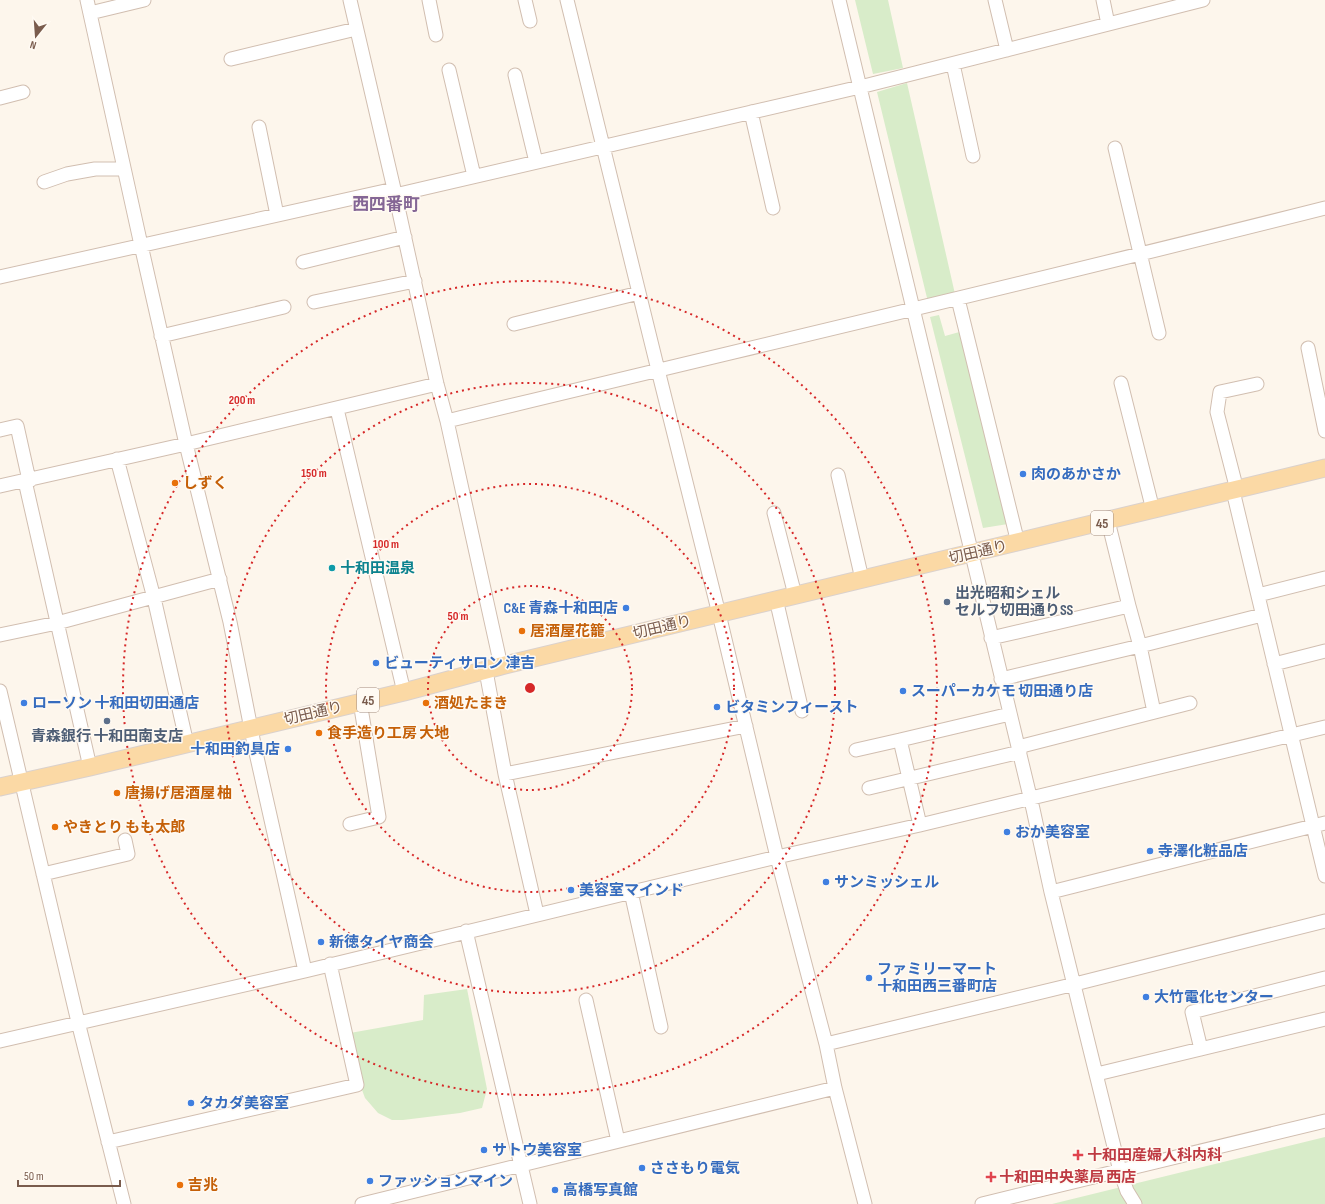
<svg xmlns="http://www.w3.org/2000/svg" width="1325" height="1204" font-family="'Sofia Sans Condensed','Noto Sans JP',sans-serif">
<rect width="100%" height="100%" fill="#fdf6ec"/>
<path fill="#d8ecc9" d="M 855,0 L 888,0 L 903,68 L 873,74 Z
M 907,83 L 955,294 L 928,302 L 877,92 Z
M 939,315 L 945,336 L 963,331 L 1008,524 L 983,528 L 930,317 Z
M 467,989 L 487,1089 L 482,1108 L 460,1113 L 403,1120 L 392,1120 L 378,1113 L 365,1098 L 358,1079 L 350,1033 L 423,1020 L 424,995 Z
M 1325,1137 L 1325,1204 L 1052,1204 Z"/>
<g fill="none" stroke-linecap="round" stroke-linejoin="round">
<g stroke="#d1beb0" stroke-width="15">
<path id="minor" d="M 87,0 L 141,245 L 186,444 L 230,622 L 254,744 L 305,971
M 350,0 L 394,189 L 437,384 L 447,421 L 501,666
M 429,0 L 436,35
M 525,0 L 530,21
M 567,0 L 658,370 L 719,614 L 777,857 L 826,1044 L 835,1088 L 865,1204
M 839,0 L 1033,809 L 1051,892 L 1120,1171 L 1127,1191 L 1135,1204
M 995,0 L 1007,50
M 1103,0 L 1108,24
M 90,13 L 144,0
M 231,59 L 356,29
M 953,64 L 973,156
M 449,70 L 474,176
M 515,75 L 536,162
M 0,98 L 23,92
M 751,112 L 773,208
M 259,127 L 277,215
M 1115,148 L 1159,333
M 44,182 L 67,174 L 95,169 L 124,169
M 395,195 L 860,87 L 1203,0
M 303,262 L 405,237
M 0,277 L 394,189
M 958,299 L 1018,543
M 314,302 L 415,281
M 514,324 L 639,293
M 161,336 L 284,307
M 1308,348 L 1325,431
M 1121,383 L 1153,510
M 337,409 L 404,692
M 447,421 C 740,350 1033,282 1325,208
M 0,430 L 17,426 L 29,480 L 31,480
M 117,459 L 154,598 L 187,744
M 838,475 L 862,579
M 25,481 L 90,767
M 0,486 L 186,444 L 437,384
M 1237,490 L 1217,412 L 1220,392 L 1257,384
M 1233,491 L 1325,876
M 774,513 L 795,595
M 1108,521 L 1129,606
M 1258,595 L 1325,578
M 776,599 L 802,711
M 0,635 L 57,623 L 220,579
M 991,638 L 1129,606 L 1140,646 L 1154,712
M 1274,664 L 1325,651
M 486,671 L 505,774 L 537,914
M 1001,679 L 1140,646 L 1262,615
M 0,691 L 78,1022 L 124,1204
M 1018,747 L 1190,703
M 856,750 L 900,740
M 505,774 L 746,726
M 869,788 L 1020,752
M 350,824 L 379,817 L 360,702
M 920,825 L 900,740 L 1010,714
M 43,874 L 128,854 L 125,840
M 631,892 L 661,1027
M 1051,892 L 1325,823
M 466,931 L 530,1204
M 586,1000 L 618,1141
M 0,1041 L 305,971 L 777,857 L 920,825 L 1325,727
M 826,1044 L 1075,984 L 1325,921
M 1201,1049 L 1192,1012 L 1325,978
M 1097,1074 L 1325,1019
M 108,1142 L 357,1085 L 330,964
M 362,1204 L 835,1088
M 982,1204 L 1325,1121"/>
</g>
<g stroke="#dad1cd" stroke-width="19">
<path id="major" d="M 0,787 L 90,767 L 404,692 L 501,666 L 1325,468"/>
</g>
<use href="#minor" stroke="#fff" stroke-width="13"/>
<use href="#major" stroke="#fbd9a5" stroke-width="17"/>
</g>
<g fill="none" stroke="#d62828" stroke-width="2" stroke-dasharray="2 4">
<circle cx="530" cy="688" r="102"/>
<circle cx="530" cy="688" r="204"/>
<circle cx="530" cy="688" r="305"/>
<circle cx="530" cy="688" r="407"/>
</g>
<g fill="#3f7fe0" stroke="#fffaf3" stroke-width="1.5">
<circle cx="1023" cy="474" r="4"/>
<circle cx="626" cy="608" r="4"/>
<circle cx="376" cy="663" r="4"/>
<circle cx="903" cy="691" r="4"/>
<circle cx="24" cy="703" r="4"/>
<circle cx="717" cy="707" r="4"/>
<circle cx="288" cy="749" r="4"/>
<circle cx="1007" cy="832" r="4"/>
<circle cx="1150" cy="851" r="4"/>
<circle cx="826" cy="882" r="4"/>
<circle cx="571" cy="890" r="4"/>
<circle cx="321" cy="942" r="4"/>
<circle cx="869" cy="978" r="4"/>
<circle cx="1146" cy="997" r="4"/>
<circle cx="191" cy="1103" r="4"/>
<circle cx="484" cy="1150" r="4"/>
<circle cx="642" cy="1168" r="4"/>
<circle cx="370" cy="1181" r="4"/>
<circle cx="555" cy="1190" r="4"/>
</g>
<g fill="#e8710a" stroke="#fffaf3" stroke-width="1.5">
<circle cx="175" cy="483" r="4"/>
<circle cx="522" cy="631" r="4"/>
<circle cx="426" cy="703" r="4"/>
<circle cx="319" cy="733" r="4"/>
<circle cx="117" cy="793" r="4"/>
<circle cx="55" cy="827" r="4"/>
<circle cx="180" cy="1185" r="4"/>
</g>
<circle fill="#0f9aa8" stroke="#fffaf3" stroke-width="1.5" cx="332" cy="568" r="4"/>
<g fill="#5c6f8a" stroke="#fffaf3" stroke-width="1.5">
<circle cx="947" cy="602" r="4"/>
<circle cx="107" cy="721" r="4"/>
</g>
<g fill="#e0444e" stroke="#fffaf3" stroke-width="1.5">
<path d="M1076 1149h4v4h4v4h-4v4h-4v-4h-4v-4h4z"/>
<path d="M989 1171h4v4h4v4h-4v4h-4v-4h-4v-4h4z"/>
</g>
<g text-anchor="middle" stroke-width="3" stroke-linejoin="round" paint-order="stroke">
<g fill="#fffaf3" stroke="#a28b7f" stroke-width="1">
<rect x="1091" y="511" width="22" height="24" rx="3"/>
<rect x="357" y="688" width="22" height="24" rx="3"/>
</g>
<g font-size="14" font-weight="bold" fill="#7a5c4d">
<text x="1102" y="528">45</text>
<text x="368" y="705">45</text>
</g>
<g font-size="15" font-weight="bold" fill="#366cbe" stroke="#fffaf3" text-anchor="start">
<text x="1031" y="479">肉のあかさか</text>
<text x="618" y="613" text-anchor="end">C&amp;E 青森十和田店</text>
<text x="384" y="668">ビューティサロン 津吉</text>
<text x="911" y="696">スーパーカケモ 切田通り店</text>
<text x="32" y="708">ローソン 十和田切田通店</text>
<text x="725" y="712">ビタミンフィースト</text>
<text x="280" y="754" text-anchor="end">十和田釣具店</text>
<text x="1015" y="837">おか美容室</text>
<text x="1158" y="856">寺澤化粧品店</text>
<text x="834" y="887">サンミッシェル</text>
<text x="579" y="895">美容室マインド</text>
<text x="329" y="947">新徳タイヤ商会</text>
<text x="877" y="974">ファミリーマート<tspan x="877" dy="17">十和田西三番町店</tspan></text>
<text x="1154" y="1002">大竹電化センター</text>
<text x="199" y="1108">タカダ美容室</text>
<text x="492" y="1155">サトウ美容室</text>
<text x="650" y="1173">ささもり電気</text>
<text x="378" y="1186">ファッションマイン</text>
<text x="563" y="1195">高橋写真館</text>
</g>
<g font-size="15" font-weight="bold" fill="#c56008" stroke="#fffaf3" text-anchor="start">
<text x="183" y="488">しずく</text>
<text x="530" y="636">居酒屋花籠</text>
<text x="434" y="708">酒処たまき</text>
<text x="327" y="738">食手造り工房 大地</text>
<text x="125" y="798">唐揚げ居酒屋 柚</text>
<text x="63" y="832">やきとり もも太郎</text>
<text x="188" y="1190">吉兆</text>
</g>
<g font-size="15" fill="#7a5c4d" stroke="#fffaf3">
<text transform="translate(978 552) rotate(-13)" y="5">切田通り</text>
<text transform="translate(662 627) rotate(-13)" y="5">切田通り</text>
<text transform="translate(313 713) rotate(-13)" y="5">切田通り</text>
</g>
<g font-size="15" font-weight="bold" fill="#0d838f" stroke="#fffaf3" text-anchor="start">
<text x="340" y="573">十和田温泉</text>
</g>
<g font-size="15" font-weight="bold" fill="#4e5e75" stroke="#fffaf3" text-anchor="start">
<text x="955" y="598">出光昭和シェル<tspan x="955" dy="17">セルフ切田通りSS</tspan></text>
<text x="107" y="741" text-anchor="middle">青森銀行 十和田南支店</text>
</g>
<g font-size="15" font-weight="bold" fill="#be3a42" stroke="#fffaf3" text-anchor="start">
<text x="1087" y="1160">十和田産婦人科内科</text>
<text x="999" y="1182">十和田中央薬局 西店</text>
</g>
<g font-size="17" font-weight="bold" fill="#846695" stroke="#fffaf3">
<text x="386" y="210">西四番町</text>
</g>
</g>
<circle cx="530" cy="688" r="6" fill="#d62828" stroke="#fffaf3" stroke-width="2"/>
<g font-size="12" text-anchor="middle" font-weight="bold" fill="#d62828" stroke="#fffaf3" stroke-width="3" stroke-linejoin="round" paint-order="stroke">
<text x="242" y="404">200 m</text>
<text x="314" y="477">150 m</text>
<text x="386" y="548">100 m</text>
<text x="458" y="620">50 m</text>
</g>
<g transform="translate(36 36) rotate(197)" stroke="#fffaf3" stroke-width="3" paint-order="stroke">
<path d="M0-3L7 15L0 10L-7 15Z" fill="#7a5c4d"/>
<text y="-6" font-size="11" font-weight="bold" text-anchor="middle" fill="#7a5c4d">N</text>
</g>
<path d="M18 1180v6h102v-6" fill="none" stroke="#7a5c4d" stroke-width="2"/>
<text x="24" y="1180" font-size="12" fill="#7a5c4d" stroke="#fffaf3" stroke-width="3" paint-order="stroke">50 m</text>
</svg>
